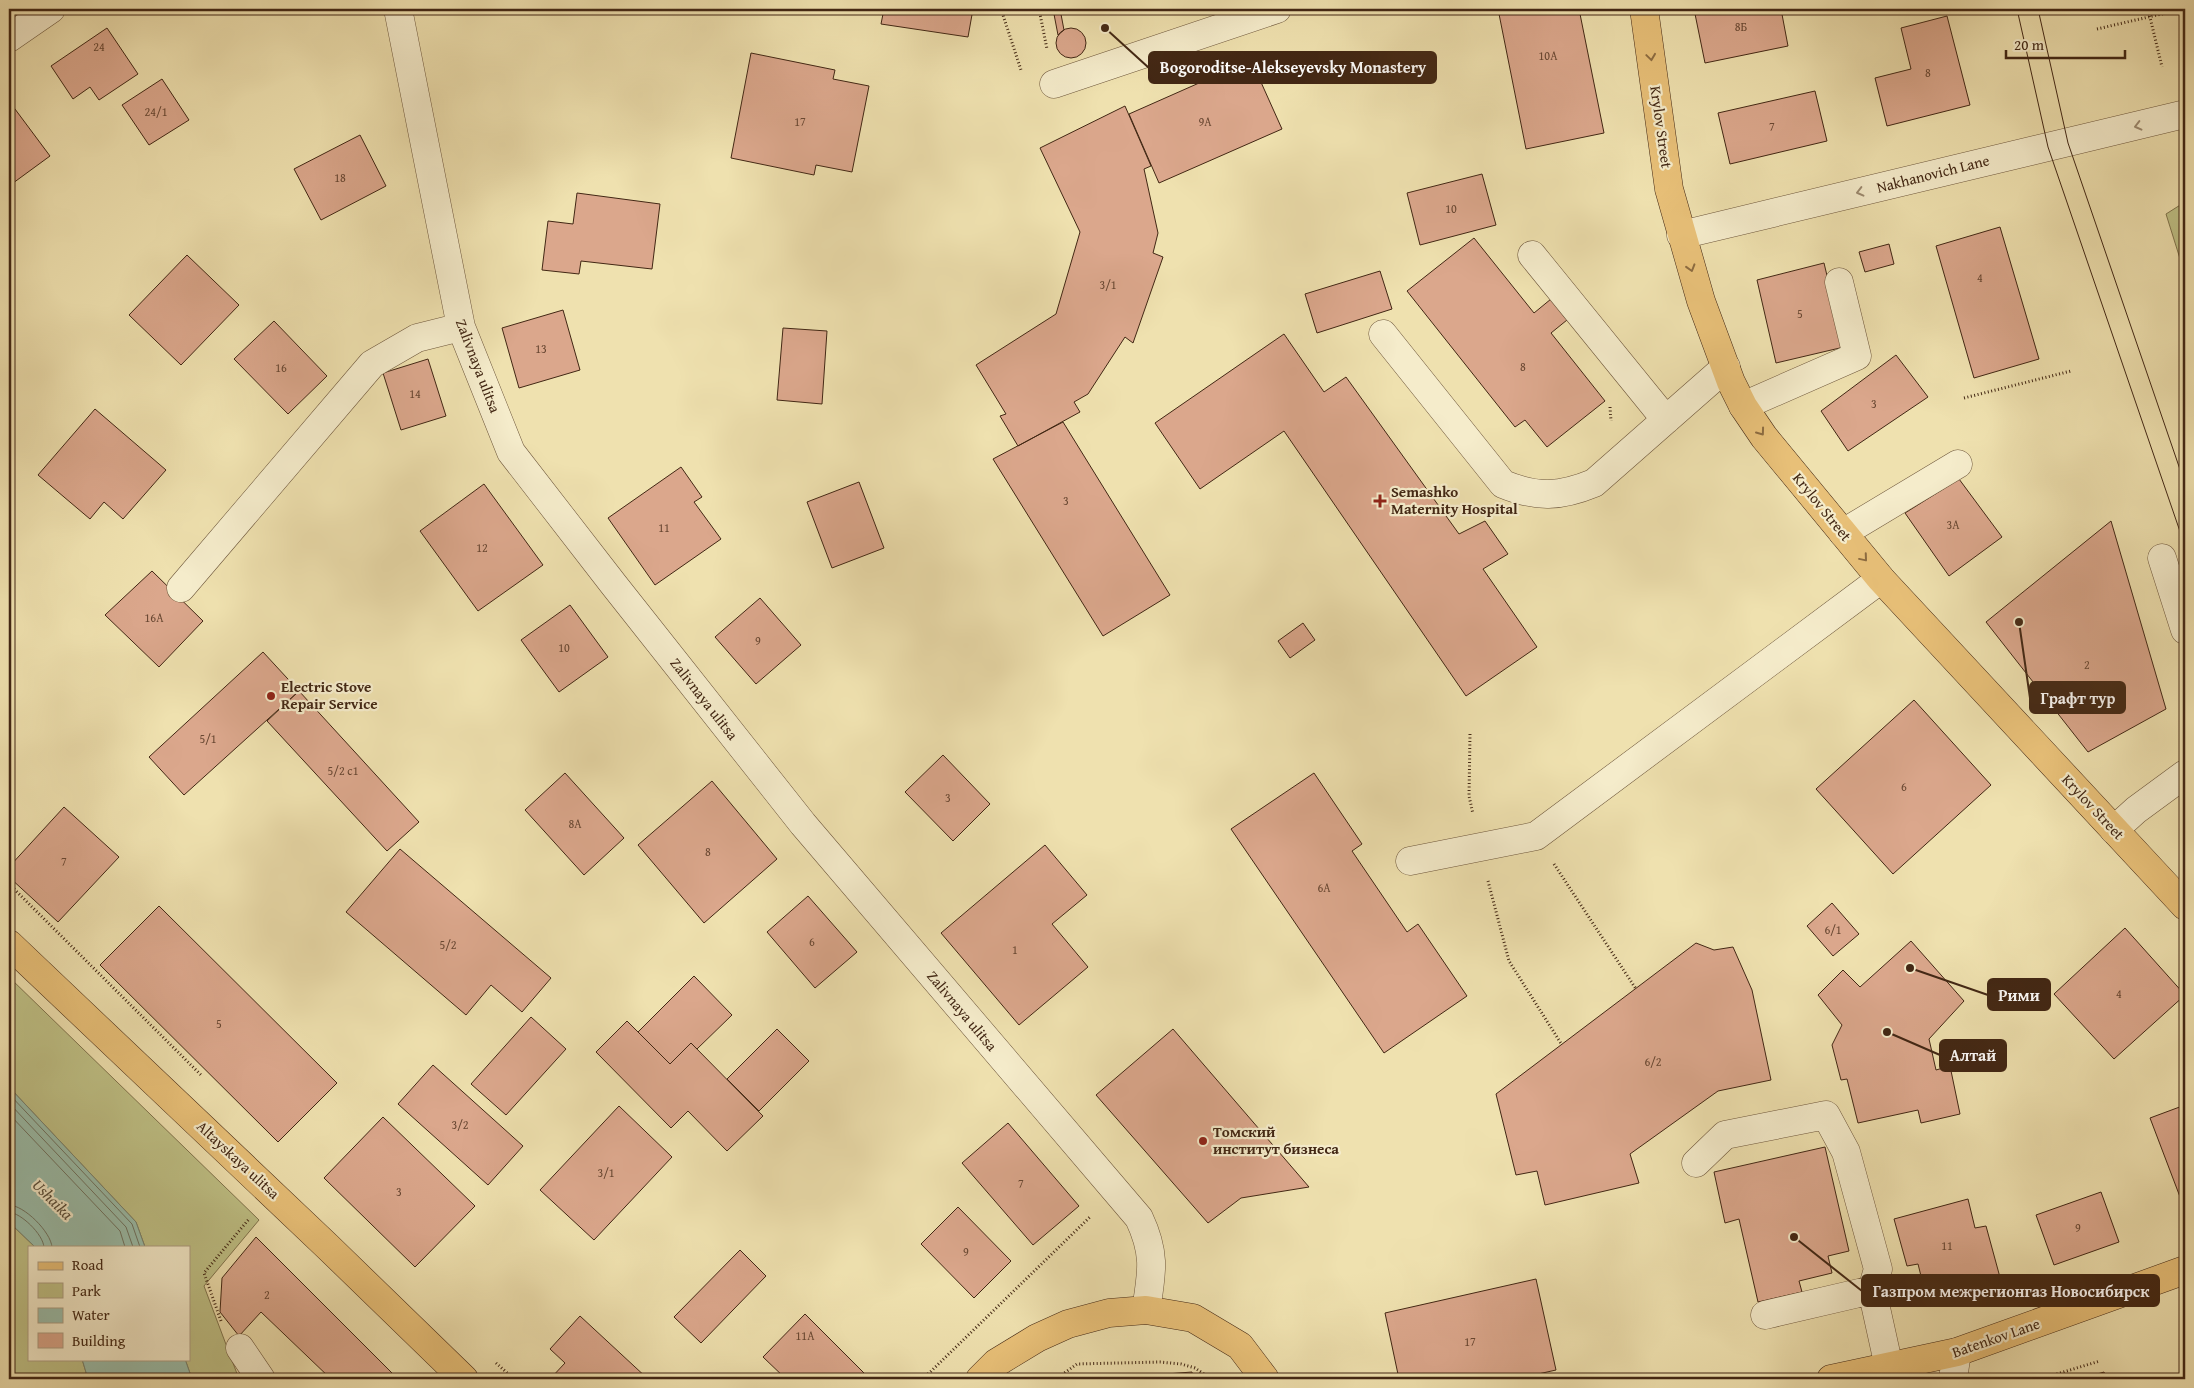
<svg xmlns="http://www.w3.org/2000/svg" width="2194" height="1388" font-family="'Gentium Book Plus',serif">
<rect width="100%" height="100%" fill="#efe1af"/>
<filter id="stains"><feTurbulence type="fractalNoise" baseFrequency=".004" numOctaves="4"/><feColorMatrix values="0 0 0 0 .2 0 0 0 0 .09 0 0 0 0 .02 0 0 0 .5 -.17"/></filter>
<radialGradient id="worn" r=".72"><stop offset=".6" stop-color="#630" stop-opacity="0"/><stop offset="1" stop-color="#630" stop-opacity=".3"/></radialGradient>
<path fill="#bfc186" stroke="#80744d" d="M 2185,202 L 2185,267 L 2182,265 L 2166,214 Z
M 9,977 L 259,1220 L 204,1286 L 239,1379 L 192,1379 L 185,1359 L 189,1359 L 189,1247 L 145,1247 L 136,1222 L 9,1087 Z
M 9,1222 L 35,1247 L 29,1247 L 29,1359 L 82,1359 L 88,1379 L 9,1379 Z"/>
<path fill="#9abeab" stroke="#77826f" d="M 9,1087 L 136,1222 L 145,1247 L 35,1247 L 9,1222 Z
M 82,1359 L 185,1359 L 192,1379 L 88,1379 Z"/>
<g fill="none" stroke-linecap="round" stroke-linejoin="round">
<path stroke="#6e7260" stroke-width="1" d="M 9,1094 L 132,1224 L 140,1247
M 9,1103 L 126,1227 L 133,1247
M 9,1114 L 120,1231 L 125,1247
M 9,1205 C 24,1205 51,1232 52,1247
M 9,1212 C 21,1213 43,1234 44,1247"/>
</g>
<path fill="#dba78c" stroke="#422714" d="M 884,9 L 973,9 L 968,37 L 881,24 Z
M 1053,9 L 1060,9 L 1064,30 L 1058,35 Z
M 1498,9 L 1579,9 L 1604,133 L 1526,149 Z
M 1694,9 L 1781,9 L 1788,46 L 1705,63 Z
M 1947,16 L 1970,105 L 1887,126 L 1875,78 L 1911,69 L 1901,28 Z
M1056 43a15 15 0 1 1 30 0a15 15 0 1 1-30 0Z
M 107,28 L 138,74 L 99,100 L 90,87 L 73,99 L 51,66 Z
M 751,53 L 835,70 L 833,79 L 869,86 L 852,172 L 816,165 L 814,175 L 731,158 Z
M 1251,60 L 1282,129 L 1159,183 L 1129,114 Z
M 162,79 L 189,120 L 149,145 L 122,105 Z
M 1815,91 L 1827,141 L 1730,164 L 1718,113 Z
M 9,101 L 50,156 L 9,186 Z
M 1125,106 L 1151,166 L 1144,169 L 1158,233 L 1153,253 L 1163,257 L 1133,343 L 1125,337 L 1088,394 L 1074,402 L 1080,412 L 1018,446 L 1000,416 L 1006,414 L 976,365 L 1056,314 L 1080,232 L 1040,148 Z
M 360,135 L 386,186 L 321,220 L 294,169 Z
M 1482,174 L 1496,225 L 1420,245 L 1407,193 Z
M 577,193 L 660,204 L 652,269 L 581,261 L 579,274 L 542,270 L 548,221 L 573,224 Z
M 2000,227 L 2039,359 L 1974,378 L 1936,246 Z
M 1474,238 L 1534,313 L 1551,299 L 1567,320 L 1551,333 L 1605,401 L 1547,447 L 1525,420 L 1515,427 L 1407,291 Z
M 1889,244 L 1894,264 L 1865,272 L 1859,252 Z
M 187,255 L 239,305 L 181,365 L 129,315 Z
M 1824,263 L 1844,347 L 1776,363 L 1757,280 Z
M 1380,271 L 1392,309 L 1317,333 L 1305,294 Z
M 563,310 L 580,370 L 519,388 L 502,328 Z
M 274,321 L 327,376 L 288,414 L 234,359 Z
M 783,328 L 827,331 L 822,404 L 777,400 Z
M 1284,334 L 1324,392 L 1346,377 L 1459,534 L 1485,521 L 1508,554 L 1483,569 L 1537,647 L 1466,696 L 1284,431 L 1200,489 L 1155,423 Z
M 1896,355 L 1928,397 L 1848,451 L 1821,411 Z
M 428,359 L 446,416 L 401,430 L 383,373 Z
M 95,409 L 166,470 L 123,519 L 104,502 L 90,519 L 38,475 Z
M 1063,422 L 1170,595 L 1103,636 L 993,459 Z
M 681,467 L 702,497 L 694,502 L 721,539 L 655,585 L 608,518 Z
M 1959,479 L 2002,537 L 1949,576 L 1905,513 Z
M 859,482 L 884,548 L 832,568 L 807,502 Z
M 484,484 L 543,565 L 478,611 L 420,531 Z
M 2111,521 L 2166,709 L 2088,752 L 1986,622 Z
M 152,571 L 203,621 L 159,667 L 105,615 Z
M 760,598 L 801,645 L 756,684 L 715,637 Z
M 570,605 L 608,657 L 559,692 L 521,640 Z
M 1303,623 L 1315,640 L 1290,658 L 1278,641 Z
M 263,652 L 299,691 L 184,795 L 149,757 Z
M 299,691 L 419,822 L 387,851 L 267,721 Z
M 1914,700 L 1991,785 L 1893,874 L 1816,789 Z
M 943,755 L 990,804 L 953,841 L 905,792 Z
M 565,773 L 624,838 L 584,875 L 525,810 Z
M 1314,773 L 1362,844 L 1352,851 L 1407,932 L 1418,924 L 1467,996 L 1384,1053 L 1231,829 Z
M 712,781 L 777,859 L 704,923 L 638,845 Z
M 64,807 L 119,857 L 58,922 L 9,877 L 9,867 Z
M 1045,845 L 1087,895 L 1052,924 L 1088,967 L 1019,1025 L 941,933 Z
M 400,849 L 551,978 L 522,1012 L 491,985 L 466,1015 L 346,912 Z
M 808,896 L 857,952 L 815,988 L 767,932 Z
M 1832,903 L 1859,934 L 1833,956 L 1807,926 Z
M 159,906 L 337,1083 L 278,1142 L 100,965 Z
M 2125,928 L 2185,995 L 2114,1059 L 2054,994 Z
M 1911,941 L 1964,1001 L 1929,1039 L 1936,1070 L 1950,1066 L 1960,1114 L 1921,1123 L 1918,1110 L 1858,1123 L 1847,1079 L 1841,1080 L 1832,1045 L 1842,1025 L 1818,995 L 1843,970 L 1860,987 Z
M 1696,943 L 1714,950 L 1733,947 L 1752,990 L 1771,1080 L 1718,1091 L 1630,1154 L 1639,1183 L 1545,1205 L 1537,1171 L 1516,1175 L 1496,1094 Z
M 694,976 L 732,1015 L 697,1049 L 691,1043 L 670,1064 L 638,1032 Z
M 531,1017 L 566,1049 L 506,1115 L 471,1084 Z
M 627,1021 L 670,1064 L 691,1043 L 763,1116 L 727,1151 L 688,1111 L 671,1128 L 596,1052 Z
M 777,1029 L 809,1061 L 759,1111 L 727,1079 Z
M 1173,1029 L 1309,1187 L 1241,1198 L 1208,1223 L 1096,1095 Z
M 433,1065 L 523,1146 L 488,1185 L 398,1104 Z
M 2185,1105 L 2185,1210 L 2150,1118 Z
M 619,1106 L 672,1157 L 594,1240 L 540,1190 Z
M 383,1117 L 475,1206 L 415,1267 L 324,1178 Z
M 1008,1123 L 1079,1206 L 1033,1245 L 962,1163 Z
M 1825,1147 L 1849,1251 L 1828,1256 L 1832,1273 L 1799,1281 L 1802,1292 L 1758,1302 L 1739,1219 L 1725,1223 L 1714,1172 Z
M 2101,1192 L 2119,1242 L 2054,1265 L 2036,1215 Z
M 1968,1199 L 1975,1228 L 1986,1226 L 2001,1281 L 1927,1300 L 1918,1264 L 1907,1266 L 1894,1219 Z
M 958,1207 L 1011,1261 L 974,1298 L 921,1244 Z
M 256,1237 L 398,1379 L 331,1379 L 261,1312 L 239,1336 L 220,1312 L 222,1278 Z
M 740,1250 L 766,1276 L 701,1343 L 674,1317 Z
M 1536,1279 L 1556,1370 L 1516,1379 L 1399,1379 L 1385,1313 Z
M 805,1314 L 870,1379 L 786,1379 L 763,1357 Z
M 580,1316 L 648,1379 L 550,1379 L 565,1363 L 550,1349 Z
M 1192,1372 L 1193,1379 L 1103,1379 Z
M 2104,1372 L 2107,1379 L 2081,1379 Z"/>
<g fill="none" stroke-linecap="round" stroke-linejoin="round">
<g stroke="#6d563b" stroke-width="29">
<path id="minor" d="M 398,9 L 461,327 L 511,452 L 614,585 L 803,824 L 1139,1218 C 1156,1254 1152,1272 1146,1310
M 9,38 L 51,9
M 1054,84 L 1277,9
M 1681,235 L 2185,114
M 1532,255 L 1666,420
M 1383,334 L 1503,484 C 1537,498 1560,497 1594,483 L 1726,367
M 1743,406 L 1857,356 L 1839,282
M 1843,533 L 1958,464
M 2162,558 L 2185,630
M 181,588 L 372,364 L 417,338 L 461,327
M 2114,830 L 2136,810 L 2185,774
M 1410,861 L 1536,836 L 1881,579
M 1696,1163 L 1725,1135 L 1826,1115 L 1846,1152 L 1878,1269 L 1872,1290 L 1889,1367
M 1765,1315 L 1872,1290
M 240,1348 L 261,1379
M 1953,1379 L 1957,1352"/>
</g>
<g stroke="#422714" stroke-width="29">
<path id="major" d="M 1644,9 L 1669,189 L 1701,301 L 1731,382 L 1743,406 L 1764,437 L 1881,579 L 2185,906
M 9,944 L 328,1247 L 464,1379
M 980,1379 L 996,1363 L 1037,1338 L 1068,1324 L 1109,1313 L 1146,1310 L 1193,1318 L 1240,1346 L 1265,1379
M 1831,1379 L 1957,1352 L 2185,1270"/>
</g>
<path stroke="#422714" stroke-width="3" stroke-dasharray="1 2.5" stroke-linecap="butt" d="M 1001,9 L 1021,70
M 1039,9 L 1047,49
M 2148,9 L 2162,67
M 2097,29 L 2183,9
M 1964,398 L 2071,371
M 1610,407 L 1611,421
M 1470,734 L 1469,796 L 1473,814
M 1554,864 L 1636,989
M 1488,881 L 1509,961 L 1562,1045
M 9,884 L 202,1076
M 221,1321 L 204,1273 L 249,1219
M 496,1363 L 514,1379
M 923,1379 L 1091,1216
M 1056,1379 L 1077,1364 L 1160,1362 L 1181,1364 L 1195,1368 L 1204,1374 L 1204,1379
M 2040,1379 L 2100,1361"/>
<use href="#minor" stroke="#f5eccb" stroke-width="28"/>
<use href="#major" stroke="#e8c078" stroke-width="28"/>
<path stroke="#422714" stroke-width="1" d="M 2017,9 L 2048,147 L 2185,546
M 2038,9 L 2068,143 L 2185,484"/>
</g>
<defs><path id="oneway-chevron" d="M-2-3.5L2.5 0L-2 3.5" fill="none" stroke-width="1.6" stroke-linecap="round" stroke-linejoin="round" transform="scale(1.25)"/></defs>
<g stroke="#8d6c41">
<use href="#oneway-chevron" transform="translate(1651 57) rotate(82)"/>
<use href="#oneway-chevron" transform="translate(1691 268) rotate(73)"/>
<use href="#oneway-chevron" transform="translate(1761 432) rotate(54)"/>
<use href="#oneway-chevron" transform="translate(1864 558) rotate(50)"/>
</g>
<g stroke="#9c8a70">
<use href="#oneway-chevron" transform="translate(2138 126) rotate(166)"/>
<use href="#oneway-chevron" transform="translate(1860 192) rotate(166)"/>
</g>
<g fill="#8f2418" stroke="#f5eccb" stroke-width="2">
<path d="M1377.5 493.5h5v5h5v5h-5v5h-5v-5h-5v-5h5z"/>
<circle cx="271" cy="696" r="5"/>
<circle cx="1203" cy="1141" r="5"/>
</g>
<g text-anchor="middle" stroke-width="4.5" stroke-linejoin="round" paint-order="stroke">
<g font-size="12" fill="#684732">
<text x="1741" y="31">8Б</text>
<text x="99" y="51">24</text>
<text x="1548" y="60">10А</text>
<text x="1928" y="77">8</text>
<text x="156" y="116">24/1</text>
<text x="800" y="126">17</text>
<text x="1205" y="126">9А</text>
<text x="1772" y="131">7</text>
<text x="340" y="182">18</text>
<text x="1451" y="213">10</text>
<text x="1980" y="282">4</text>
<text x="1108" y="289">3/1</text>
<text x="1800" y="318">5</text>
<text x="541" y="353">13</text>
<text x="1523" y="371">8</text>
<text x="281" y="372">16</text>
<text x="415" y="398">14</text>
<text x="1874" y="408">3</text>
<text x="1066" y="505">3</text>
<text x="1953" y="529">3А</text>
<text x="664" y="532">11</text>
<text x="482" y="552">12</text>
<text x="154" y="622">16А</text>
<text x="758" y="645">9</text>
<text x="564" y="652">10</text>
<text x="2087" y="669">2</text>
<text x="208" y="743">5/1</text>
<text x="343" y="775">5/2 с1</text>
<text x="1904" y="791">6</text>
<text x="948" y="802">3</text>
<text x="575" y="828">8А</text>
<text x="708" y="856">8</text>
<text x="64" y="866">7</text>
<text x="1324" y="892">6А</text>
<text x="1833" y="934">6/1</text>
<text x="812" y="946">6</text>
<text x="448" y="949">5/2</text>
<text x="1015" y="954">1</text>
<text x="2119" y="998">4</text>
<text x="219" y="1028">5</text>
<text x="1653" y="1066">6/2</text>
<text x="460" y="1129">3/2</text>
<text x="606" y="1177">3/1</text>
<text x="1021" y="1188">7</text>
<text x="399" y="1196">3</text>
<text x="2078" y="1232">9</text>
<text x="1947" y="1250">11</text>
<text x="966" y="1256">9</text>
<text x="267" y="1299">2</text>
<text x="805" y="1340">11А</text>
<text x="1470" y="1346">17</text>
</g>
<g font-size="15" fill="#422714" stroke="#f5eccb">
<text transform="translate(1661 127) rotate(82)" y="5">Krylov Street</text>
<text transform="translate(1933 174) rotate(-14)" y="5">Nakhanovich Lane</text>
<text transform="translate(478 366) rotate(69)" y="5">Zalivnaya ulitsa</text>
<text transform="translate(1822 507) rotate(51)" y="5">Krylov Street</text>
<text transform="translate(704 699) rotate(52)" y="5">Zalivnaya ulitsa</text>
<text transform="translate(2093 807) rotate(47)" y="5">Krylov Street</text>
<text transform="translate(962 1011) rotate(50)" y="5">Zalivnaya ulitsa</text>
<text transform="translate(238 1160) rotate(43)" y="5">Altayskaya ulitsa</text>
<text transform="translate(1996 1338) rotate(-19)" y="5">Batenkov Lane</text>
</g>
<g font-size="15" font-weight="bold" fill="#422714" stroke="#f5eccb" text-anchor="start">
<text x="1391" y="497">Semashko<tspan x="1391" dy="17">Maternity Hospital</tspan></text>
<text x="281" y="692">Electric Stove<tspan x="281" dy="17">Repair Service</tspan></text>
<text x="1213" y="1137">Томский<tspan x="1213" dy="17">институт бизнеса</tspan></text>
</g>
<g font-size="16" font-style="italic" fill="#584d3a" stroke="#f5eccb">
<text transform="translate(53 1199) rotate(45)" y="6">Ushaika</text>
</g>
</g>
<path fill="none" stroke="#422714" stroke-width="2" d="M1105 28L1149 68M2019 622L2030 698M1910 968L1988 995M1887 1032L1940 1055M1794 1237L1862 1291"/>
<g fill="#422714" stroke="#f5eccb" stroke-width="2">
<circle cx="1105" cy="28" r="5"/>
<circle cx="2019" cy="622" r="5"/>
<circle cx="1910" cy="968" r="5"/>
<circle cx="1887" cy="1032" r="5"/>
<circle cx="1794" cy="1237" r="5"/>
</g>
<g fill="#422714" stroke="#422714" stroke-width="2">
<rect x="1149" y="52" width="287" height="31" rx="5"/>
<rect x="2030" y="682" width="95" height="31" rx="5"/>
<rect x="1988" y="979" width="62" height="31" rx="5"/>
<rect x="1940" y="1040" width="66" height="31" rx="5"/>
<rect x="1862" y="1275" width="297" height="31" rx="5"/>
</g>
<g font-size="16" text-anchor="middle" font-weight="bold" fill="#fff">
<text x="1293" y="73">Bogoroditse-Alekseyevsky Monastery</text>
<text x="2078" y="704">Графт тур</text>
<text x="2019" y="1001">Рими</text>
<text x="1973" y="1061">Алтай</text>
<text x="2011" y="1297">Газпром межрегионгаз Новосибирск</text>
</g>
<rect width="2194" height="1388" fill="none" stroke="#efe1af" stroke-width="30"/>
<rect x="10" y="10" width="2174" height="1368" fill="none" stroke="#422714" stroke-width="2.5"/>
<rect x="15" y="15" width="2164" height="1358" fill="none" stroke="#422714"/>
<rect x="28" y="1246" width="162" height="115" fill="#f5eccb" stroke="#ad9d82"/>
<rect x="38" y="1262" width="25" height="8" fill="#e8c078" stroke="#ad9d82"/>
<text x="72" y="1270" font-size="15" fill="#422714">Road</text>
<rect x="38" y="1283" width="25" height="15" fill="#bfc186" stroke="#ad9d82"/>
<text x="72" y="1296" font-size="15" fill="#422714">Park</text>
<rect x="38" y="1308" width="25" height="15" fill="#9abeab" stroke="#ad9d82"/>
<text x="72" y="1320" font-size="15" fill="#422714">Water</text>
<rect x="38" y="1333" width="25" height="15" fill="#dba78c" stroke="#ad9d82"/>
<text x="72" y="1346" font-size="15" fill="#422714">Building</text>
<path d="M2006 50v8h119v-8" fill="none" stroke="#422714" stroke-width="2.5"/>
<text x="2014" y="50" font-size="15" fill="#422714" stroke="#f5eccb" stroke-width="4" paint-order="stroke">20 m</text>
<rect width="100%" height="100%" filter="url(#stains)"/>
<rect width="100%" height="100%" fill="url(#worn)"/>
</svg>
